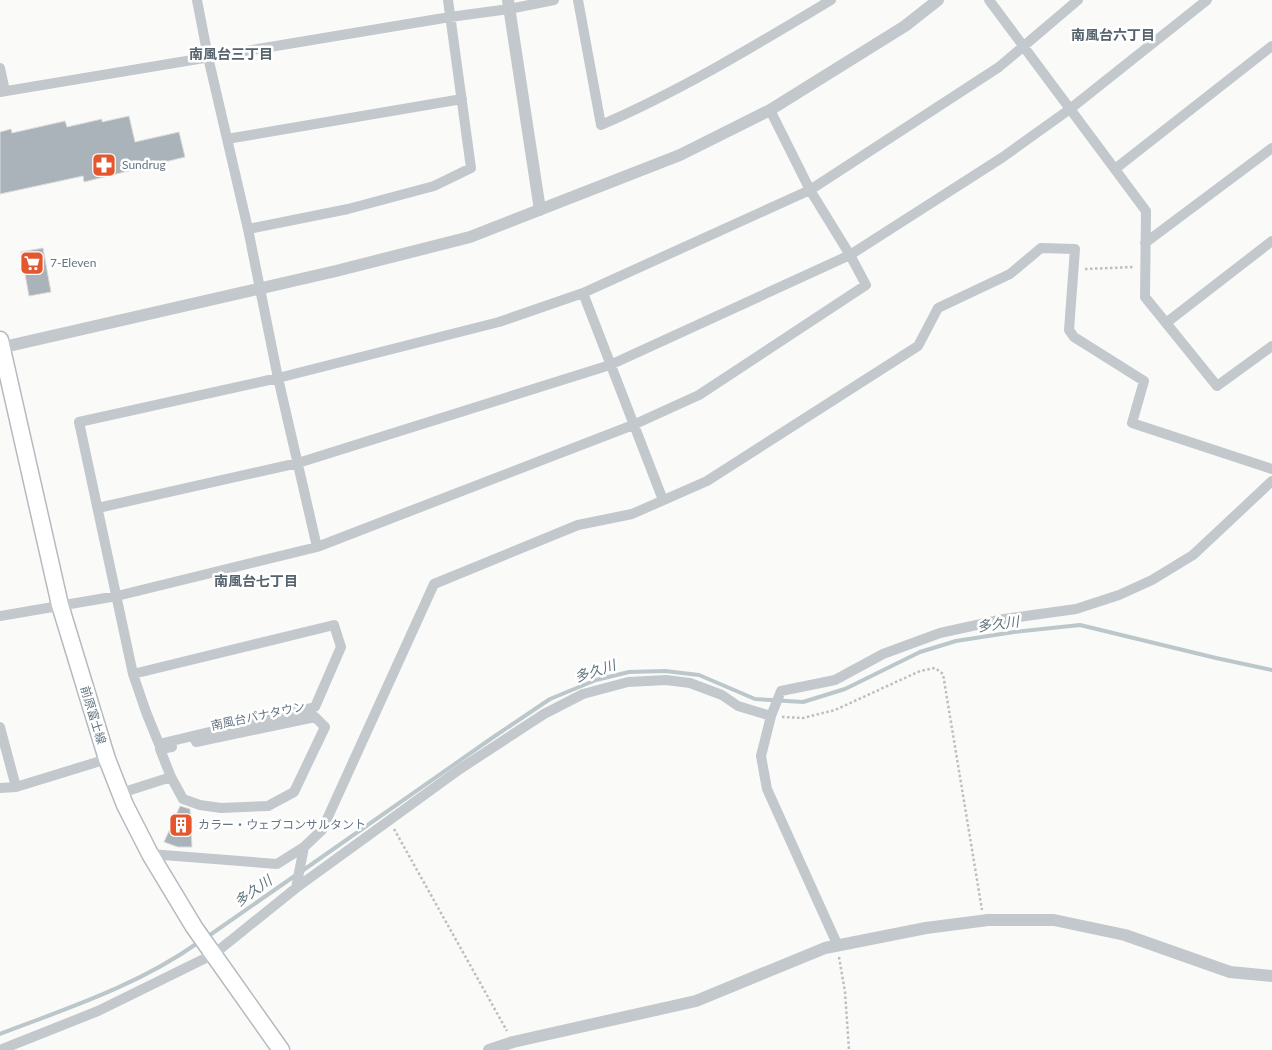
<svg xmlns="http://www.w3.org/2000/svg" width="1272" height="1050" font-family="Lato,'Noto Sans JP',sans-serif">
<rect width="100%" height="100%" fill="#fafaf8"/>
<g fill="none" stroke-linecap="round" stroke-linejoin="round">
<path stroke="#bbc7cb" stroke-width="4" d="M 302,871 L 492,738 L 550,699 L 596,680 L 629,672 L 665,671 L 699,675 L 755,699 L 803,702 L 845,689 L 920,652 L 956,641 L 1014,632 L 1080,625 L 1216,658 L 1272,670
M 207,937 L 296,875
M 0,1034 C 68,1008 139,985 199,942"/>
</g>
<path fill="#aab3b9" stroke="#dcdcda" d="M 129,116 L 135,142 L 179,132 L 185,157 L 84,182 L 83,176 L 0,194 L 0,132 L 11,129 L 12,133 L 65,121 L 67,127 L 102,119 L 102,122 Z
M 43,248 L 51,292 L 29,296 L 21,252 Z
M 180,806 L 190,809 L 192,847 L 178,847 L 164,842 Z"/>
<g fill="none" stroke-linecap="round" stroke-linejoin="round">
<g stroke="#b5babe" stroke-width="19">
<path id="primary" d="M 0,340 L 60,605 L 107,759 L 125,805 L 150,854 L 194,927 L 281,1050"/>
</g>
<path stroke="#bbbfc2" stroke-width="2.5" stroke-dasharray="2.5 2.5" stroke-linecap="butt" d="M 1085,269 L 1134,267
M 782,717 L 803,718 L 835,710 L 920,671 L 935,668 L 943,674 L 982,910
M 394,829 L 507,1031
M 839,957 L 845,992 L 849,1050"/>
<path stroke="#c3c8cc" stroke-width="10" d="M 197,0 L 208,57 L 248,229 L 278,378 L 317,547
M 578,0 L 601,125 C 682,90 756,45 831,0
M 989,0 L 1146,211 L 1145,297 L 1217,386 L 1272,346
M 0,68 L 5,91
M 0,92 L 450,17 L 509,9 L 554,0
M 227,139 L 462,99
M 1115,169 L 1272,46
M 248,229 L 348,209 L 434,186 L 471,168 L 448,0
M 1145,243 L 1272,148
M 583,293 L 663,500
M 1166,323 L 1272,241
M 98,508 L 298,463 L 610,365 L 850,255 L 1003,157 L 1070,109 L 1207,0
M 0,616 L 117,596 L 317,547 L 633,425 L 699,395 L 866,285 L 850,255 L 810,190 L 770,110
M 133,674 L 334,625 L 341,647 L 315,707 L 159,744 L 146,712 L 133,674 L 79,422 L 278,378 L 499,322 L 583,293 L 810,190 L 999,67 L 1078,0
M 0,727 L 16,787
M 171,777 L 160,749 L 172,747
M 0,788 L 16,787 L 107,759
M 121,793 L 171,777 L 183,799 L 200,805 L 221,808 L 268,806 L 294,792 L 325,727 L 315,717 L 196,742
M 150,854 L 277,864 L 304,847 L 322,830 L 434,584 L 578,525 L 632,514 L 707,481 L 918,346 L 938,308 L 1010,274 L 1041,248 L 1075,249 L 1069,330 L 1074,337 L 1144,381 L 1132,423 L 1272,469
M 296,888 L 304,847
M 838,946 L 767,789 L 761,756 L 771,716 L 781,691 L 835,680 L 883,654 L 940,633 L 1004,619 L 1076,609 L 1119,595 L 1152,580 L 1193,555 L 1272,481
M 0,1050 L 98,1011 L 214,954 L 296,888 L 460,769 L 544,714 L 583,694 L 628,682 L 666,680 L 690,683 L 722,695 L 738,706 L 771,716"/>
<path stroke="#c3c8cc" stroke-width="12" d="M 508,0 L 540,210
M 0,348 L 336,271 L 470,237 L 680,155 L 770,110 L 905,26 L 938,0
M 489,1050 L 513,1042 L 696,1001 L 825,948 L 926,928 L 988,920 L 1054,920 L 1125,935 L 1230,972 L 1272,976"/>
<use href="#primary" stroke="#fff" stroke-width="16"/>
</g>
<defs>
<g id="pharmacy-square" transform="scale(1.25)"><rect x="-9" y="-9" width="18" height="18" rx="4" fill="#e4572e" stroke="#fff"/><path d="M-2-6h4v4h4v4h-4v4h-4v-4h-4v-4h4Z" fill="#fff"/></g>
<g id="supermarket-square" transform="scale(1.25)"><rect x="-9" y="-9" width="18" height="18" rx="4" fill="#e4572e" stroke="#fff"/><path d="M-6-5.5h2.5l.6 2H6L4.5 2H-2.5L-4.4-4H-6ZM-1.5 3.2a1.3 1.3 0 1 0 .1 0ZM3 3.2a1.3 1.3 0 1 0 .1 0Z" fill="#fff"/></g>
<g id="building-square" transform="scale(1.25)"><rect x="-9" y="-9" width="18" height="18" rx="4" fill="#e4572e" stroke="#fff"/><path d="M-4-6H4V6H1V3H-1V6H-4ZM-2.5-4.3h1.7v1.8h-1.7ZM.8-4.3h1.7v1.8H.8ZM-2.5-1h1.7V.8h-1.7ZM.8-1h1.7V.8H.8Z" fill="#fff"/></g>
</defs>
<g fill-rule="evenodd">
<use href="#pharmacy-square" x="104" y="165"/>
<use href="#supermarket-square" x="32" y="263"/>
<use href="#building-square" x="181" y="825"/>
</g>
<g text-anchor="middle" stroke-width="5" stroke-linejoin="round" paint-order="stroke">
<g font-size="12" fill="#657683" stroke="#fff" text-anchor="start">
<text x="122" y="169">Sundrug</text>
<text x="50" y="267">7-Eleven</text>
<text x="198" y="829">カラー・ウェブコンサルタント</text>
</g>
<g font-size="12" fill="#657683" stroke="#fff">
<text transform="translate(93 715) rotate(73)" y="4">前原富士線</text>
<text transform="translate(258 716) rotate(-12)" y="4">南風台パナタウン</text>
</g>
<g font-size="14" font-weight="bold" fill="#57646e" stroke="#fff">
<text x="1113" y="40">南風台六丁目</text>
<text x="231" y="59">南風台三丁目</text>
<text x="256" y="586">南風台七丁目</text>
</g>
<g font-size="14" font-style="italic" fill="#60757c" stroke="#fff">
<text transform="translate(998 624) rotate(-7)" y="5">多久川</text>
<text transform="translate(595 671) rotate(-18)" y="5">多久川</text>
<text transform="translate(253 891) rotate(-35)" y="5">多久川</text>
</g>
</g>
</svg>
